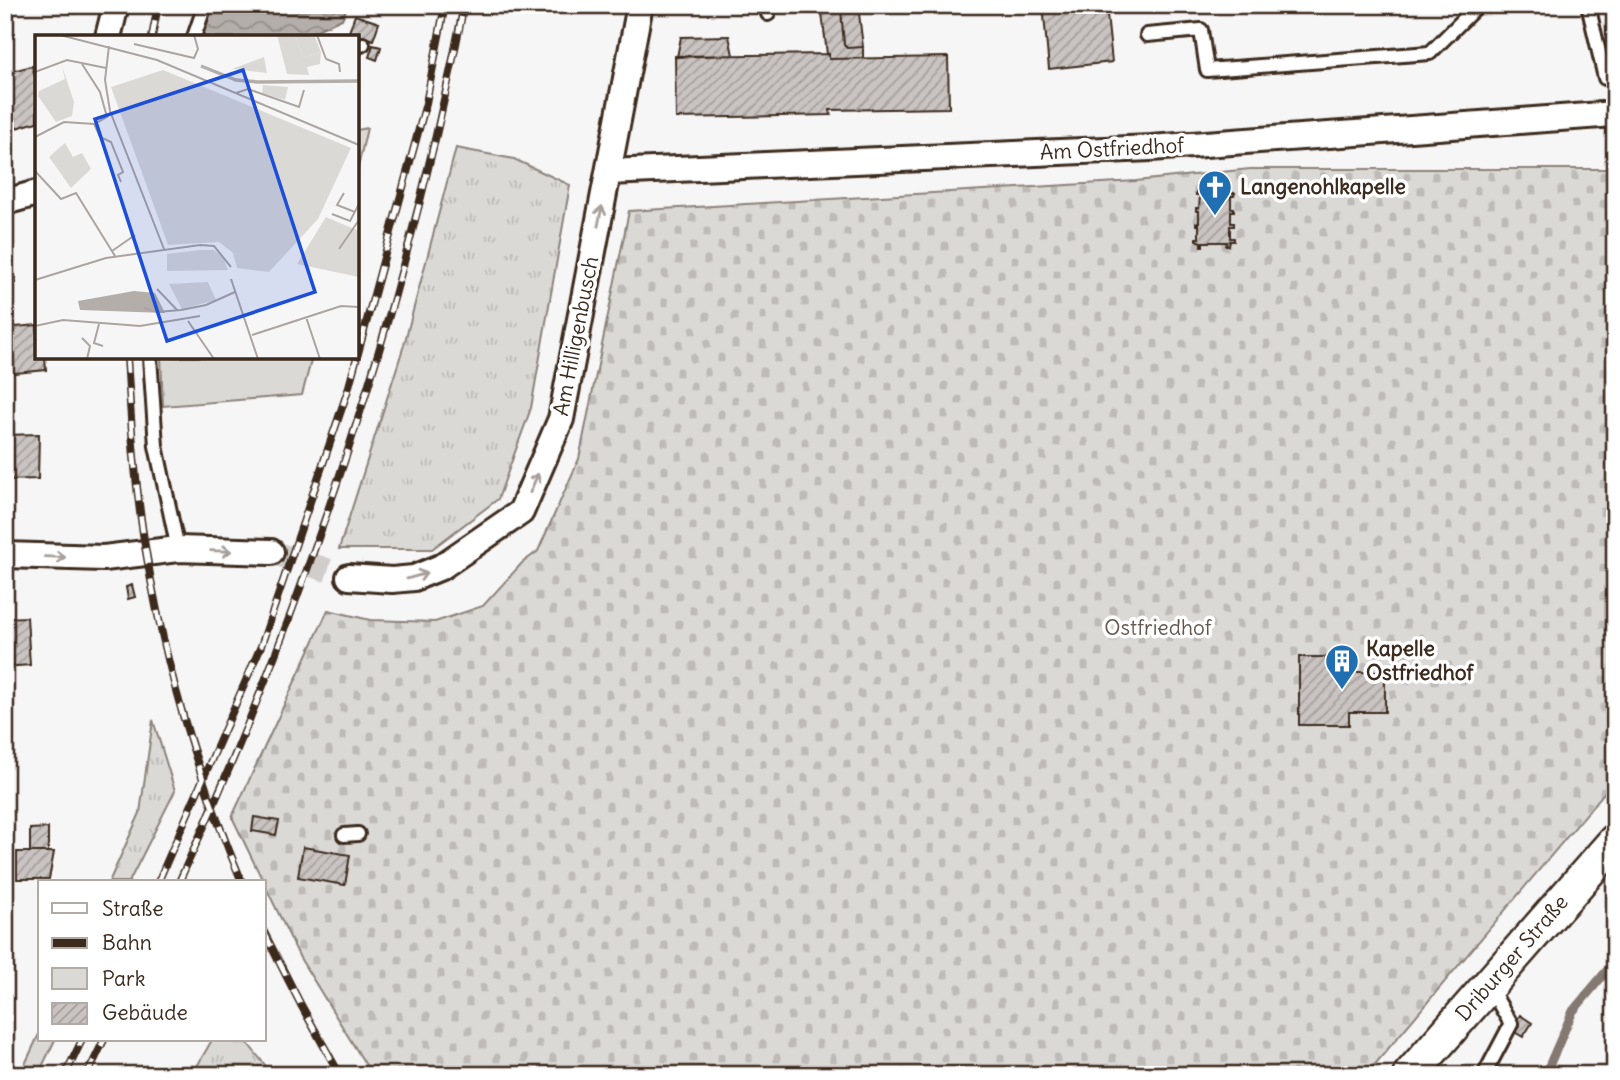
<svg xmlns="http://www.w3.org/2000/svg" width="1620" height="1080" font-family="Delius,sans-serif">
<defs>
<pattern id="grass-tufts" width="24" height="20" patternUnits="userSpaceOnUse" patternTransform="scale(1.75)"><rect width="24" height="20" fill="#dbd9d6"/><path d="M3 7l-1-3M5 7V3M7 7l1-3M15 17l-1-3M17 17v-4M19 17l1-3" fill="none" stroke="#bdbab7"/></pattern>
<pattern id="cemetery-stones" width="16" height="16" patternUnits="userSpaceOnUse" patternTransform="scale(1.75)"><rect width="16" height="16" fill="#dbd9d6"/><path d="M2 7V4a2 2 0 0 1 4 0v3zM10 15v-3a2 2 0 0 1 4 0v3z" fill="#bdbab7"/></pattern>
<pattern id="water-waves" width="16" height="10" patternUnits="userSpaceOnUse" patternTransform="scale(1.75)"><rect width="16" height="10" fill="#b4aeaa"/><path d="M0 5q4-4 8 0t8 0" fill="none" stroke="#948e8a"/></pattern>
<pattern id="building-hatch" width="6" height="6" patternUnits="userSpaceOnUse" patternTransform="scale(1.75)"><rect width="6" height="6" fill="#c9c3c1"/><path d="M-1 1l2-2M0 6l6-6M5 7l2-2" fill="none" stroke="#a49f9c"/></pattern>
</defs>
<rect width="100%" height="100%" fill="#f7f6f6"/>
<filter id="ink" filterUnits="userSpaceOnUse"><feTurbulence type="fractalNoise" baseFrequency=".0143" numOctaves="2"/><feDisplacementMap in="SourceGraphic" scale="14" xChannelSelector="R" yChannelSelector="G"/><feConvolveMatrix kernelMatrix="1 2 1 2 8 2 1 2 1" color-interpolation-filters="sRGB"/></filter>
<g filter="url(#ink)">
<path fill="url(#grass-tufts)" stroke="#8b827a" stroke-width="2" d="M 456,148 L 514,159 L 570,185 L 531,408 L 498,499 L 432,549 L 339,549 L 404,345 Z
M 153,720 L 175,791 L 129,882 L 109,882 L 140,813 Z
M 40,1032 L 40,1040 L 55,1040 L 38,1075 L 20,1075 Z
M 212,1040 L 245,1040 L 273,1075 L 192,1075 Z"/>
<path fill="url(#cemetery-stones)" stroke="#8b827a" stroke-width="2" d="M 1250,169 L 1615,169 L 1615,780 L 1366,1075 L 372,1075 L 300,958 L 232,817 L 328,610 L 370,620 L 435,622 L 483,606 L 522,563 L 538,551 L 579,459 L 629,211 L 1136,181 Z"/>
<path fill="#dbd9d6" stroke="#8b827a" stroke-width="2" d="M 367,128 L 357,172 L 357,130 Z
M 161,357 L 312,357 L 302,395 L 163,406 Z"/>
<path fill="url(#water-waves)" stroke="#847972" stroke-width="2" d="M 195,5 L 348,5 L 342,19 L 301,37 L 190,37 Z"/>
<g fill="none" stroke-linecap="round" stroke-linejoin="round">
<path stroke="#847972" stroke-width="9" d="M 1545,1075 L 1573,1011 L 1615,961"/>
</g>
<path fill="url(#building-hatch)" stroke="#3b2a1e" stroke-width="2" d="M 24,5 L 77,5 L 76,13 Z
M 821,5 L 849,5 L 841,9 L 844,45 L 847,48 L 863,47 L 863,59 L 829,59 L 829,54 L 827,54 Z
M 858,5 L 863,47 L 847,48 L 844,44 L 841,9 L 844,6 Z
M 1043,5 L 1106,5 L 1112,62 L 1049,69 Z
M 355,15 L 379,23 L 373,40 L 349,32 Z
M 729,36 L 733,55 L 677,57 L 681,37 Z
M 373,45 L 381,47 L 377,60 L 369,57 Z
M 829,54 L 829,59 L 948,57 L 949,108 L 830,110 L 831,115 L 676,118 L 675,56 Z
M 32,66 L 37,84 L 37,122 L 6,131 L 5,73 Z
M 1208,176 L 1209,180 L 1226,178 L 1224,181 L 1230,193 L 1235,193 L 1234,196 L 1231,196 L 1231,208 L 1234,208 L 1234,211 L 1231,211 L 1231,223 L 1234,223 L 1234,226 L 1230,226 L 1230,238 L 1234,238 L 1234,241 L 1230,241 L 1229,246 L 1226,246 L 1227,242 L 1203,242 L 1203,246 L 1201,246 L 1201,242 L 1196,240 L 1196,238 L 1199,238 L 1199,225 L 1196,225 L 1196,223 L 1199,223 L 1199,211 L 1196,211 L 1196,208 L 1199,208 L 1200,195 L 1196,195 L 1196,192 L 1200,193 L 1207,181 L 1206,177 Z
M 8,241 L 16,283 L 5,285 L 5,242 Z
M 37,325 L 37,357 L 45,357 L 46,370 L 5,374 L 5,328 Z
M 39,434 L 38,479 L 5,480 L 5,435 Z
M 132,585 L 135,597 L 128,599 L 126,587 Z
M 27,617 L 30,665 L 5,667 L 5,618 Z
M 1299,657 L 1348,657 L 1348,672 L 1385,672 L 1385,712 L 1349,712 L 1349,725 L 1299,725 Z
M 254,817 L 279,821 L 276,835 L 252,831 Z
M 48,828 L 48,852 L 30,852 L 30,829 Z
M 303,847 L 350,855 L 345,885 L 298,877 Z
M 17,852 L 54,852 L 49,879 L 17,879 Z
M 1520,1015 L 1532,1023 L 1523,1037 L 1511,1030 Z"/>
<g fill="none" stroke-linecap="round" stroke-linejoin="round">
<path stroke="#d1cdcb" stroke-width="24" stroke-dasharray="24 12" stroke-linecap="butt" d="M 271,552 L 349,577"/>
<g stroke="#3b2a1e" stroke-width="18">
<path id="lane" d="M 766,5 L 768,14
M 1588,5 L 1605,78 L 1615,77
M 1147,35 L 1201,30 L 1207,70 L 1430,53 L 1478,5
M 194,37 L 205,5
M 357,47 L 363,44
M 150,357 L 156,446 L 178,549
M 344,835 L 358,834
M 1484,1075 L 1511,1024 L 1489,986"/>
</g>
<g stroke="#3b2a1e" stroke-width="30">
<path id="street" d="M 108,37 L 116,5
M 609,172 L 1151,148 L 1615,114
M 5,202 L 37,193
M 5,555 L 104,558 L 178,549 L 271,552
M 349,577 L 392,580 L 414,578 L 441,567 L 521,512 L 561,419 L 640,5"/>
</g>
<g stroke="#3b2a1e" stroke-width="38">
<path id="secondary" d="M 1410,1075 L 1615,841"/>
</g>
<use href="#lane" stroke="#fff" stroke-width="12"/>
<use href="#street" stroke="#fff" stroke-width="24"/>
<use href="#secondary" stroke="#fff" stroke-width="33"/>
<g stroke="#3b2a1e" stroke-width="8">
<path id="rail" d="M 152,37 L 158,5
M 127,357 C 131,422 135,488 146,552 C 165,666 197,776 242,882
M 158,882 L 261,646 L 348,390 L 426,103 L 445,5
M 179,882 C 307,604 405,306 464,5
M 264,932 L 301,1005 L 340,1075
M 65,1075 L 82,1040
M 87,1075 L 104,1040"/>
</g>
<use href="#rail" stroke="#fff" stroke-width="5" stroke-dasharray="16" stroke-linecap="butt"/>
</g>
<defs><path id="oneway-shaft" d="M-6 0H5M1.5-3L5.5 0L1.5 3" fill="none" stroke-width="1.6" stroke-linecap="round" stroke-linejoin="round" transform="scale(1.75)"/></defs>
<g stroke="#a79f9a">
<use href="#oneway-shaft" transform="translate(600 216) rotate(-79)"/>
<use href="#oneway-shaft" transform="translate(534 483) rotate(-67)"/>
<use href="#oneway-shaft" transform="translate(221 551) rotate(2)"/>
<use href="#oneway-shaft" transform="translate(55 557) rotate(2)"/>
<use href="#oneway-shaft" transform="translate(417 576) rotate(-16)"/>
</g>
</g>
<defs>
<g id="church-pin" transform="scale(1.75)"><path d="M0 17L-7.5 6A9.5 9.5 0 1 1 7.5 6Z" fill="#1f6fb2" stroke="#fff"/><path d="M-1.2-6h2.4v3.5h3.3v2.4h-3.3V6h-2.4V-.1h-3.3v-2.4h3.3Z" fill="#fff"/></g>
<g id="building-pin" transform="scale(1.75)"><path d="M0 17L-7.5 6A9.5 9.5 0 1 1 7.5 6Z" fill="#1f6fb2" stroke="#fff"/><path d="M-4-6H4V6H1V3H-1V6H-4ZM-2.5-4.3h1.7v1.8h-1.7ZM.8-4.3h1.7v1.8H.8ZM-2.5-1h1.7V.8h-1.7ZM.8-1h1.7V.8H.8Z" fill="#fff"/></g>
</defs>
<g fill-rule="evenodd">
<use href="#church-pin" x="1215" y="187"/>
<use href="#building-pin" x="1342" y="661"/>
</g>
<g text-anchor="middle" stroke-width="7" stroke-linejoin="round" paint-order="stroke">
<g font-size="21" fill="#3b2a1e" stroke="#fff">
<text transform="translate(1112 149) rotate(-3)" y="7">Am Ostfriedhof</text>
<text transform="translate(576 336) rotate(-79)" y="7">Am Hilligenbusch</text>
<text transform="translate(1512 958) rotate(-49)" y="7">Driburger Straße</text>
</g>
<g font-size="21" font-weight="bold" fill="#3b2a1e" stroke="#fff" text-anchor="start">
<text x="1240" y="194">Langenohlkapelle</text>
<text x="1366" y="656">Kapelle<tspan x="1366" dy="24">Ostfriedhof</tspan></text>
</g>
<g font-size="21" fill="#63564c" stroke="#fff">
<text x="1158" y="635">Ostfriedhof</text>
</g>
</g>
<g transform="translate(35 35)">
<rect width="324" height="324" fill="#f7f6f6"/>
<path d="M 242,0 L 260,0 L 268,23 L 286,17 L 285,29 L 272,32 L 274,40 L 252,39 ZM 229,22 L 232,38 L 197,34 ZM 27,31 L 39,67 L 37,81 L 21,87 L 3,61 L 4,56 L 30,44 ZM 291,182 L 324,196 L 324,242 L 262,229 ZM 165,215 L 179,215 L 188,222 L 193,235 L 132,236 L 132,219 Z" fill="#dbd9d6"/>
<path d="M 128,35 L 316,113 L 283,184 L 234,237 L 202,233 L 198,218 L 184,207 L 133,210 L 76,52 Z" fill="#dbd9d6"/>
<path d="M 260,0 L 279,0 L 286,17 L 268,23 ZM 228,50 L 253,52 L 250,65 L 227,58 ZM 30,108 L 38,122 L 47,118 L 56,134 L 36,153 L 14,122 ZM 173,247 L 181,265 L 147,274 L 134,249 Z" fill="#dbd9d6"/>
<path d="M 99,256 L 120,258 L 130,278 L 45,275 L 43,266 Z" fill="#b4aeaa"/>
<path fill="none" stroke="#b4aeaa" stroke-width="3.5" d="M 166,31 L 201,45 L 223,47 L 324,46"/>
<path fill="none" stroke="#aca4a0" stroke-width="2" d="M 25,0 L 122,25 L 324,110M 282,0 L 291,24M 99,9 L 159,23 L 163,14 L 159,0M 74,11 L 70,45 L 75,76 L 129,214M 291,24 L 304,29 L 305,37M 47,29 L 65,57 L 72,82 L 59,89 L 65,102 L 76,107 L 88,137 L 83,140 L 86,147M 0,37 L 32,25 L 71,33M 201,58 L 213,54 L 264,72 L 269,55M 0,102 L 29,87 L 59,89M 0,136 L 26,164 L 41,158 L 80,221M 309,158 L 302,170 L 320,177M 297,179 L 315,186 L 324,169M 304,214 L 324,185M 77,216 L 100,200M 196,244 L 223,324M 0,245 L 71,223 L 165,210 L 179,211 L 196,232M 122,254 L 143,276M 109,273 L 122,277 L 146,275 L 171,270 L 200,257M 271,282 L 285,324M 153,286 L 179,324M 64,289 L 59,308 L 68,311M 0,291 L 28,285 L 105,291 L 165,281M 217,300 L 306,271 L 324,272M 47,303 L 55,311 L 52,324"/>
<path fill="#1d4ed8" fill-opacity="0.15" stroke="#1d4ed8" stroke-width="3.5" d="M 208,35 L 280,257 L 132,306 L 60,84 Z"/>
<rect width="324" height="324" fill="none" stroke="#3b2a1e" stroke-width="3.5"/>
</g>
<rect width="1620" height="1080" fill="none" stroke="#fff" stroke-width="28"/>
<rect x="14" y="14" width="1592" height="1052" fill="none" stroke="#3b2a1e" stroke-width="2.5" filter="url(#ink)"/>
<rect x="38" y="880" width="228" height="161" fill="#ffffff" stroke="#b1aaa5" stroke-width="2"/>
<rect x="52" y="903" width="35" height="10" fill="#ffffff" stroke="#b1aaa5" stroke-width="2"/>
<text x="102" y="916" font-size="21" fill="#3b2a1e">Straße</text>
<rect x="52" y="938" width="35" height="10" fill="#3b2a1e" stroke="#b1aaa5" stroke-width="2"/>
<text x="102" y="950" font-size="21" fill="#3b2a1e">Bahn</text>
<rect x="52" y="968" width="35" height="21" fill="#dbd9d6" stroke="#b1aaa5" stroke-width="2"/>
<text x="102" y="986" font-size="21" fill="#3b2a1e">Park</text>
<rect x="52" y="1003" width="35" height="21" fill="url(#building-hatch)" stroke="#b1aaa5" stroke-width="2"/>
<text x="102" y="1020" font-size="21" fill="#3b2a1e">Gebäude</text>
</svg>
